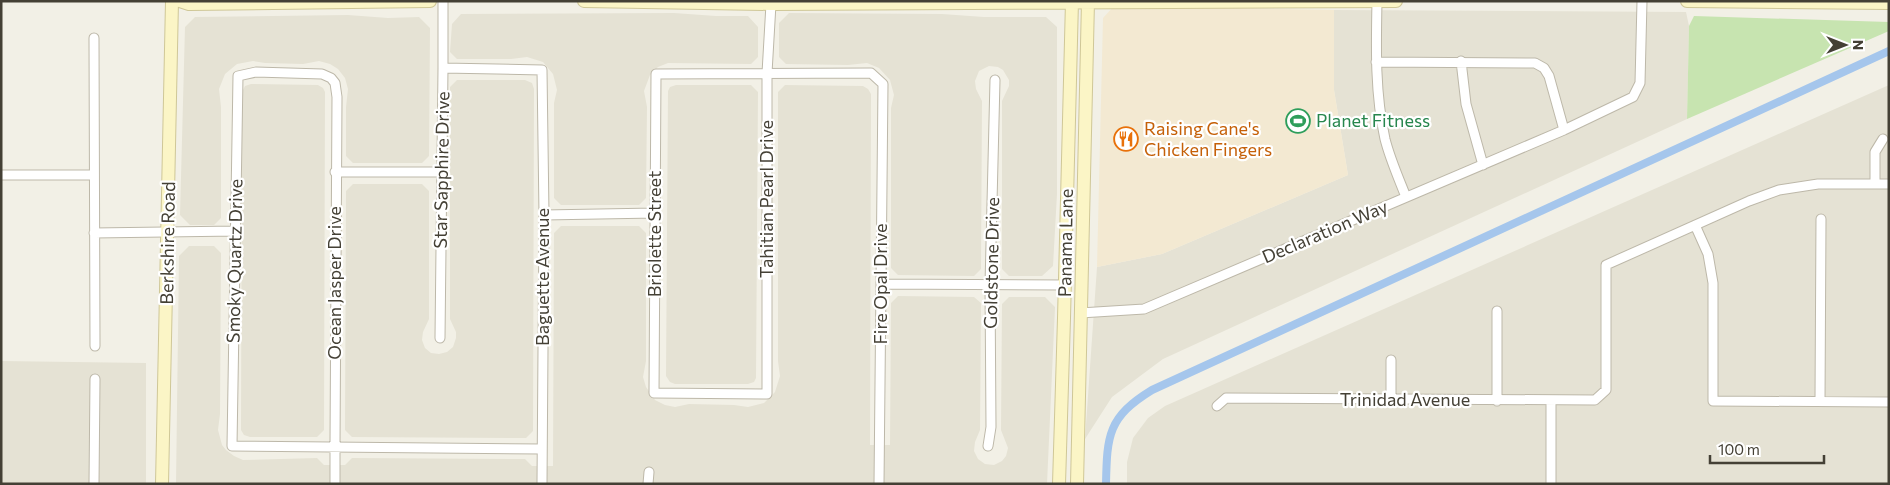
<svg xmlns="http://www.w3.org/2000/svg" width="1890" height="485" font-family="Commissioner,sans-serif">
<rect width="100%" height="100%" fill="#f2f0e6"/>
<path fill="#e5e2d4" d="M 1334,10 L 1686,12 L 1689,26 L 1687,119 L 1163,359 L 1112,397 L 1085,439 L 1097,267 L 1162,254 L 1348,175 L 1334,90 Z
M 674,13 L 716,16 L 748,16 L 758,27 L 758,57 L 751,64 L 668,63 L 658,67 L 650,75 L 644,91 L 647,107 L 646,198 L 639,205 L 561,205 L 554,198 L 554,103 L 557,90 L 553,74 L 543,62 L 527,57 L 511,59 L 457,59 L 450,52 L 452,24 L 461,14 Z
M 789,13 L 942,14 L 984,17 L 1046,17 L 1057,27 L 1057,194 L 1053,266 L 1042,276 L 1009,276 L 1002,269 L 1002,101 L 1009,86 L 1009,80 L 1003,70 L 998,67 L 989,66 L 979,71 L 975,81 L 976,89 L 982,101 L 981,269 L 974,276 L 898,275 L 891,268 L 891,108 L 894,95 L 890,80 L 879,68 L 867,63 L 848,65 L 786,64 L 779,57 L 779,23 Z
M 348,15 L 388,18 L 419,17 L 430,28 L 429,156 L 422,163 L 353,163 L 346,156 L 346,107 L 348,89 L 345,78 L 338,69 L 330,64 L 319,61 L 303,64 L 265,63 L 253,61 L 237,64 L 225,74 L 219,89 L 221,107 L 221,218 L 214,225 L 190,225 L 180,215 L 185,27 L 195,17 Z
M 457,80 L 525,80 L 532,83 L 534,89 L 533,431 L 526,438 L 352,437 L 345,430 L 346,191 L 353,184 L 422,184 L 429,191 L 429,319 L 423,332 L 422,340 L 425,348 L 431,353 L 439,354 L 447,352 L 453,347 L 456,338 L 456,332 L 450,319 L 450,87 Z
M 251,84 L 318,85 L 323,88 L 325,92 L 324,430 L 317,437 L 250,437 L 244,435 L 241,430 L 242,92 L 245,86 Z
M 676,85 L 751,85 L 758,92 L 756,378 L 754,382 L 748,384 L 675,384 L 670,382 L 666,376 L 668,91 L 670,87 Z
M 785,85 L 863,86 L 868,89 L 871,94 L 870,445 L 890,445 L 891,303 L 898,296 L 974,297 L 981,303 L 980,430 L 975,442 L 974,451 L 978,459 L 985,464 L 994,465 L 1002,461 L 1006,456 L 1008,448 L 1001,430 L 1002,304 L 1009,297 L 1045,297 L 1055,307 L 1047,484 L 176,484 L 179,256 L 189,246 L 214,246 L 221,253 L 220,414 L 218,430 L 222,445 L 226,450 L 234,456 L 243,460 L 317,458 L 324,465 L 345,465 L 352,458 L 525,459 L 532,466 L 553,466 L 554,233 L 561,226 L 639,226 L 646,233 L 646,361 L 643,377 L 646,387 L 655,400 L 665,405 L 675,407 L 689,404 L 734,405 L 748,407 L 764,403 L 775,392 L 780,376 L 778,361 L 778,92 Z
M 1889,85 L 1889,484 L 1127,484 L 1127,462 L 1133,438 L 1148,418 L 1165,406 Z
M 1,361 L 146,363 L 146,484 L 1,484 Z"/>
<path fill="#f3e9d2" d="M 1114,6 L 1334,10 L 1334,90 L 1348,175 L 1162,254 L 1097,267 L 1103,18 Z"/>
<path fill="#c7e4b0" d="M 1694,16 L 1889,22 L 1889,31 L 1687,119 L 1689,26 Z"/>
<g fill="none" stroke-linecap="round" stroke-linejoin="round">
<path stroke="#a5c6ec" stroke-width="8" d="M 1106,484 C 1107,435 1108,417 1152,390 L 1889,51"/>
<g stroke="#bdb8a9" stroke-width="11">
<path id="street" d="M 1377,1 C 1376,48 1375,94 1385,139 C 1390,159 1399,179 1406,197
M 771,4 L 767,73 L 767,394 L 654,393 L 656,74 L 871,73 L 883,84 L 879,484
M 94,38 L 95,346
M 1461,61 L 1466,104 L 1483,165
M 1376,62 L 1535,63 L 1544,68 L 1549,76 L 1564,130
M 443,68 L 542,70 L 544,215 L 542,484
M 335,172 L 442,172
M 1,175 L 94,175
M 1875,184 L 1875,152 L 1883,139
M 544,215 L 655,213
M 1695,225 L 1708,254 L 1713,283 L 1713,401 L 1889,402
M 94,233 L 236,231
M 881,284 L 1065,285
M 1497,311 L 1497,401
M 1080,313 L 1144,309 L 1564,130 L 1633,97 L 1640,83 L 1642,1
M 440,338 L 443,68 L 443,1
M 1391,400 L 1391,360
M 1820,401 L 1821,219
M 1217,406 L 1226,398 L 1595,400 L 1606,390 L 1606,265 L 1749,201 L 1779,190 L 1818,184 L 1889,184
M 988,446 L 991,427 L 990,285 L 995,80
M 94,484 L 95,379
M 335,484 L 335,446 L 337,97 L 335,83 L 331,78 L 322,74 L 256,72 L 238,76 L 232,446 L 542,449
M 648,484 L 649,472
M 1551,484 L 1551,401"/>
</g>
<g stroke="#cfc797" stroke-width="14">
<path id="secondary" d="M 180,1 L 189,4 L 430,1
M 584,1 L 771,4 L 1396,1
M 1687,1 L 1889,3
M 162,484 L 172,1
M 1059,484 L 1064,318 L 1072,1
M 1077,484 L 1088,1"/>
</g>
<use href="#street" stroke="#fff" stroke-width="9"/>
<use href="#secondary" stroke="#fbf5c6" stroke-width="12"/>
</g>
<defs>
<g id="stadium-ring" transform="scale(1.25)"><circle r="9.5" fill="#fff" stroke="#2e9e5b" stroke-width="1.5"/><path d="M0-5a6.5 5 0 1 0 0 10a6.5 5 0 1 0 0-10ZM-3.5-1.8h7v3.6h-7Z" fill="#2e9e5b"/></g>
<g id="restaurant-ring" transform="scale(1.25)"><circle r="9.5" fill="#fff" stroke="#e8710a" stroke-width="1.5"/><path d="M-5-6h1v4h1v-4h1v4h1v-4h1v5L-1.5 .5V6h-2V.5L-5-1ZM5-6V6H3V1.5H1.5Q1.5-4 5-6Z" fill="#e8710a"/></g>
</defs>
<g fill-rule="evenodd">
<use href="#stadium-ring" x="1298" y="121"/>
<use href="#restaurant-ring" x="1126" y="139"/>
</g>
<g text-anchor="middle" stroke-width="4.5" stroke-linejoin="round" paint-order="stroke">
<g font-size="18" fill="#27864d" stroke="#fff" text-anchor="start">
<text x="1316" y="127">Planet Fitness</text>
</g>
<g font-size="18" fill="#c56008" stroke="#fff" text-anchor="start">
<text x="1144" y="135">Raising Cane's<tspan x="1144" dy="21">Chicken Fingers</tspan></text>
</g>
<g font-size="18" fill="#444035" stroke="#fff">
<text transform="translate(442 170) rotate(-89)" y="6">Star Sapphire Drive</text>
<text transform="translate(767 199) rotate(-90)" y="6">Tahitian Pearl Drive</text>
<text transform="translate(1325 232) rotate(-23)" y="6">Declaration Way</text>
<text transform="translate(655 234) rotate(-90)" y="6">Briolette Street</text>
<text transform="translate(168 243) rotate(-89)" y="6">Berkshire Road</text>
<text transform="translate(1066 243) rotate(-89)" y="6">Panama Lane</text>
<text transform="translate(235 261) rotate(-89)" y="6">Smoky Quartz Drive</text>
<text transform="translate(992 263) rotate(-89)" y="6">Goldstone Drive</text>
<text transform="translate(543 277) rotate(-90)" y="6">Baguette Avenue</text>
<text transform="translate(335 283) rotate(-90)" y="6">Ocean Jasper Drive</text>
<text transform="translate(881 284) rotate(-90)" y="6">Fire Opal Drive</text>
<text x="1405" y="406">Trinidad Avenue</text>
</g>
</g>
<rect width="1890" height="485" fill="none" stroke="#444035" stroke-width="5"/>
<g transform="translate(1845 45) rotate(90)" stroke="#ffffff" stroke-width="4" paint-order="stroke">
<path d="M0-4L9 19L0 12L-9 19Z" fill="#444035"/>
<text y="-8" font-size="14" font-weight="bold" text-anchor="middle" fill="#444035">N</text>
</g>
<path d="M1710 455v8h114v-8" fill="none" stroke="#444035" stroke-width="2.5"/>
<text x="1718" y="455" font-size="15" fill="#444035" stroke="#ffffff" stroke-width="4" paint-order="stroke">100 m</text>
</svg>
